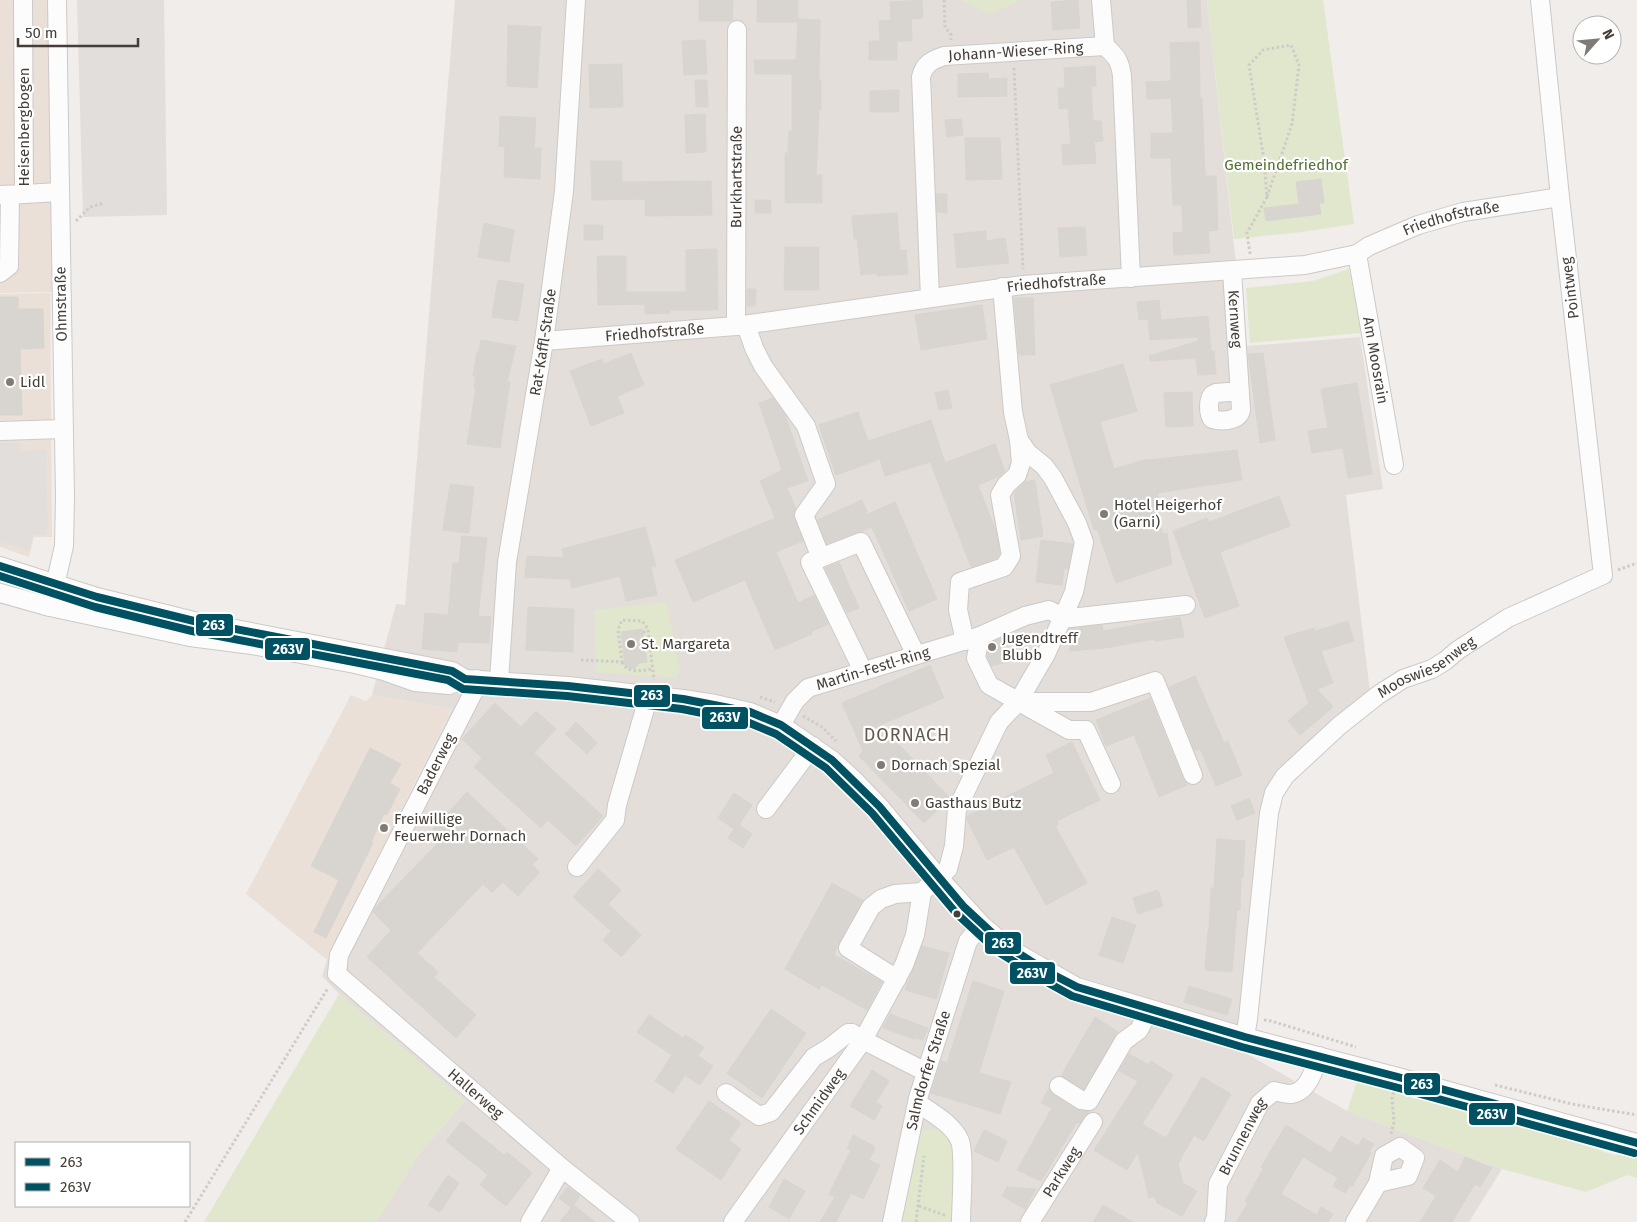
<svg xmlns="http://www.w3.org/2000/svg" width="1637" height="1222" font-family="'Fira Sans',sans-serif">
<rect width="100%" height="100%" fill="#f0edea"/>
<path fill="#e3ded9" d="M 455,0 L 1207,0 L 1238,282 L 1247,346 L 1360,337 L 1383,489 L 1346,495 L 1370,692 L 1266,791 L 1247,1054 L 1347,1111 L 1502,1169 L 1469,1222 L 376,1222 L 418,1155 L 465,1101 L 339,994 L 322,976 L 327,960 L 452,709 L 372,695 L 396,604 L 405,605 Z"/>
<path fill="#eae0d8" d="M 0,0 L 49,0 L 52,292 L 0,293 Z
M 50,293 L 52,537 L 34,537 L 29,557 L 0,547 L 0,294 Z
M 351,695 L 366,701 L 372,695 L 452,708 L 327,960 L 246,894 Z"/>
<path fill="#e1e7cd" d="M 961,0 L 1021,0 L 990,14 Z
M 1207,0 L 1323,0 L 1354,224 L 1302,232 L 1234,239 Z
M 1349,269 L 1361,333 L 1250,343 L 1246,288 L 1313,281 Z
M 666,602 L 680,670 L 676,678 L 596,672 L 595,610 Z
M 339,994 L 465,1101 L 418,1155 L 376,1222 L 204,1222 Z
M 1357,1082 L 1531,1128 L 1614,1155 L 1630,1153 L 1637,1155 L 1637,1178 L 1627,1175 L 1586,1192 L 1502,1169 L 1347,1111 Z
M 917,1129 L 944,1130 L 954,1154 L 953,1222 L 900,1222 Z"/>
<path fill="#e1dedc" d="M 77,0 L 164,0 L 167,215 L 83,217 Z
M 0,443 L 20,443 L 20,451 L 46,450 L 48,529 L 46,530 L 46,535 L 33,535 L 29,551 L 0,542 Z"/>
<path fill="#d8d5d1" stroke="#d8d4d0" d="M 699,0 L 733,0 L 732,21 L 699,21 Z
M 757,0 L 798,0 L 798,19 L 820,20 L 819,80 L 821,80 L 821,109 L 819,109 L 816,175 L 822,175 L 822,203 L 785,203 L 785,153 L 788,153 L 789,131 L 792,131 L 792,74 L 755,74 L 754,60 L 796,60 L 798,22 L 757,22 Z
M 922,0 L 923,18 L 911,19 L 912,41 L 897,41 L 897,60 L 869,60 L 869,41 L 880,41 L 879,21 L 891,20 L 890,2 Z
M 1078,0 L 1080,28 L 1053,30 L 1051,2 Z
M 1187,0 L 1200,0 L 1201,27 L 1188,28 Z
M 508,25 L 541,27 L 537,88 L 507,86 Z
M 705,40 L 707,74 L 684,75 L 682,41 Z
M 1199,42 L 1200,98 L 1202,98 L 1205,176 L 1216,176 L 1218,230 L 1208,231 L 1210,253 L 1174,255 L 1173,233 L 1183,232 L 1182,205 L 1173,205 L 1171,158 L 1151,158 L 1151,133 L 1173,133 L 1171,98 L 1147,99 L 1146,82 L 1171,81 L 1170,43 Z
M 622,64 L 623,107 L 590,108 L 589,65 Z
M 1095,66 L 1096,86 L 1091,86 L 1093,121 L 1101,121 L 1103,141 L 1094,142 L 1096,163 L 1063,165 L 1062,145 L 1071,144 L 1068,108 L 1059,109 L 1058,88 L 1065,88 L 1064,68 Z
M 988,73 L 989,79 L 1007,78 L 1007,96 L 958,97 L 958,74 Z
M 695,80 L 707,80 L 708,107 L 696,107 Z
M 899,90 L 899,112 L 870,112 L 870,91 Z
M 705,114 L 706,152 L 686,153 L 685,115 Z
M 500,116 L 536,118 L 534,148 L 541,148 L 540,179 L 504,177 L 505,147 L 499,146 Z
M 961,119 L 963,135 L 947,137 L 945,120 Z
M 965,138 L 1000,138 L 1002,179 L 966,180 Z
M 591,161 L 622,161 L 622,182 L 711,181 L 712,215 L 645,216 L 645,199 L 592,200 Z
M 1321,179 L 1324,203 L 1319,203 L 1321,214 L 1266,221 L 1264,208 L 1299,204 L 1296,182 Z
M 936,194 L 947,194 L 947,213 L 937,212 Z
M 755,200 L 771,200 L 771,213 L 755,213 Z
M 897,213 L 900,251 L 906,250 L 908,274 L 877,276 L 877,273 L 861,275 L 857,239 L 854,239 L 852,216 Z
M 484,223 L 514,230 L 509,262 L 478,257 Z
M 584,225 L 603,225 L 603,240 L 584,240 Z
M 1085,227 L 1087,255 L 1060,257 L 1058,228 Z
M 986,231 L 986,241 L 1005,238 L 1009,263 L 957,268 L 954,234 Z
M 785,247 L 819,247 L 819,290 L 784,290 Z
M 717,249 L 718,310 L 670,310 L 670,313 L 645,314 L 645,304 L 598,305 L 597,256 L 626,256 L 626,292 L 686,292 L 686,250 Z
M 498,280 L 524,284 L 518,321 L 492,317 Z
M 747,289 L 756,289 L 755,306 L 747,306 Z
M 0,297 L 18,297 L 18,309 L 43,309 L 44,348 L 20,349 L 22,415 L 0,415 Z
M 1014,298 L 1033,298 L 1035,355 L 1019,355 Z
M 1159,300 L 1161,320 L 1208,316 L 1211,351 L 1214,351 L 1216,374 L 1198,375 L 1196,358 L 1150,361 L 1149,356 L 1198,341 L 1197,337 L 1150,340 L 1148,319 L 1139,320 L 1137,302 Z
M 982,305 L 987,339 L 921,350 L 915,315 Z
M 481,340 L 516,346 L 507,382 L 510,382 L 500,448 L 467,444 L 476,388 L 474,388 L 476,376 L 473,376 L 477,352 L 479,352 Z
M 631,353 L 644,385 L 617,396 L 624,413 L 591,426 L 570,371 L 602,359 L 604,364 Z
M 1263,353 L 1275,440 L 1260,443 L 1248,354 Z
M 1123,364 L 1137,411 L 1100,422 L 1114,469 L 1147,459 L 1148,460 L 1237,450 L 1242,480 L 1157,493 L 1161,506 L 1153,508 L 1163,534 L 1167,533 L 1172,564 L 1116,583 L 1097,529 L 1094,530 L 1050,385 Z
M 1357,383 L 1372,474 L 1348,478 L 1343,448 L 1312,453 L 1308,431 L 1328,428 L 1321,389 Z
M 948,390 L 952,408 L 939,410 L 935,393 Z
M 1192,392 L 1193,426 L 1166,427 L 1164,393 Z
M 773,398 L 785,415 L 808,481 L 787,488 L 796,509 L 794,518 L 803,541 L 776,552 L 798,603 L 814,595 L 828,624 L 811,632 L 812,634 L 775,650 L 745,580 L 693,602 L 675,560 L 775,518 L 760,481 L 782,470 L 759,403 Z
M 858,412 L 868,441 L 931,420 L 945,463 L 995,444 L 1005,471 L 1000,476 L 978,485 L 996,531 L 1000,554 L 997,558 L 971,567 L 930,462 L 885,476 L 880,459 L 836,475 L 819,425 Z
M 1035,480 L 1043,536 L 1021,540 L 1014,493 L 1025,482 Z
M 450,484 L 474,487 L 469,533 L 443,530 Z
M 1279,496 L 1290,526 L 1220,552 L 1239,606 L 1205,618 L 1173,531 L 1207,518 L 1209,522 Z
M 862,500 L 868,514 L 895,502 L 937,599 L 909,611 L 872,527 L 827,544 L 817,520 Z
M 645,527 L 656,566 L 651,567 L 657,595 L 626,601 L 620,576 L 572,588 L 570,579 L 525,577 L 527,556 L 564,558 L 562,549 Z
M 462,536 L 487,538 L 478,616 L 491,617 L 489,643 L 458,642 L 457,652 L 422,649 L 425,613 L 448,615 L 453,563 L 459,563 Z
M 1041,540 L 1073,544 L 1068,569 L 1064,568 L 1062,585 L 1036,582 Z
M 839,562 L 859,608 L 847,613 L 825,568 Z
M 528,607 L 574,609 L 573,652 L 526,650 Z
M 1180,617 L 1184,637 L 1155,641 L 1155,639 L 1105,648 L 1070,651 L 1069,629 L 1102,625 L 1103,631 Z
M 1348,621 L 1354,641 L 1321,651 L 1333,683 L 1317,689 L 1333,707 L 1300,735 L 1288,721 L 1309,703 L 1284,637 L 1314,628 L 1315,631 Z
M 642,629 L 647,662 L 639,663 L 635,668 L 630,669 L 625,665 L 621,632 Z
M 1002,638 L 1008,662 L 991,666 L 987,656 L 989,643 Z
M 930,665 L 944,698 L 880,725 L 950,798 L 924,823 L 859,756 L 863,751 L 842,703 Z
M 1195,676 L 1224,743 L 1228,741 L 1242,775 L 1216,786 L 1200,749 L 1195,751 L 1169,687 Z
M 1150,698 L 1183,779 L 1187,785 L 1159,797 L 1134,735 L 1106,746 L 1096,720 Z
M 495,703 L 521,727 L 536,711 L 556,729 L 534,753 L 603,816 L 576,846 L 548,820 L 541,828 L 474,767 L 482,758 L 462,739 Z
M 576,722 L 597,743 L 587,754 L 565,734 Z
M 1072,742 L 1100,800 L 1057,821 L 1058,825 L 1055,826 L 1087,883 L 1046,905 L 1014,847 L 987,860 L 967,820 L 967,816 L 1054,773 L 1046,755 Z
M 370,748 L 401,764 L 390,783 L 400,789 L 387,815 L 384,814 L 371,842 L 373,843 L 326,938 L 314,932 L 339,880 L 311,866 Z
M 467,792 L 538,859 L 532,865 L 540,872 L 518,896 L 503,882 L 492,893 L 483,884 L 417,953 L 438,972 L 434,977 L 476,1015 L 456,1038 L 367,957 L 391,930 L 373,912 L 375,908 L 439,842 L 429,833 Z
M 734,793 L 752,805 L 739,825 L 752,834 L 743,848 L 728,838 L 734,829 L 718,818 Z
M 1249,798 L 1255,813 L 1237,820 L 1231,806 Z
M 1217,839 L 1245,841 L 1243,878 L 1241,878 L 1240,910 L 1237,910 L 1232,972 L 1205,970 L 1208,931 L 1209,931 L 1211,888 L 1214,888 Z
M 598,869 L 621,890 L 608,904 L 641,935 L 621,957 L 603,940 L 611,931 L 573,897 Z
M 832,883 L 863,900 L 839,943 L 834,955 L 882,982 L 867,1010 L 822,985 L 819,989 L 785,969 Z
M 1158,890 L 1163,906 L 1138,914 L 1133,898 Z
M 1112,917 L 1136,925 L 1123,963 L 1099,955 Z
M 922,946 L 949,953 L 936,999 L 905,990 Z
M 973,981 L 1004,991 L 979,1073 L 1011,1082 L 1000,1114 L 931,1093 L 941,1061 L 947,1063 Z
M 1189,986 L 1232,999 L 1227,1015 L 1184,1002 Z
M 771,1009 L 806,1033 L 762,1098 L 727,1073 Z
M 890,1014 L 928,1028 L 923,1040 L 915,1038 L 914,1039 L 883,1028 Z
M 649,1015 L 683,1038 L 685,1035 L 704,1047 L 698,1056 L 713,1066 L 700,1085 L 685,1075 L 673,1093 L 655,1081 L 672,1055 L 637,1032 Z
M 1095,1017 L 1118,1032 L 1084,1089 L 1061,1076 Z
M 1129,1054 L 1149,1065 L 1151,1061 L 1173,1075 L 1142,1124 L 1166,1138 L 1202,1077 L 1231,1094 L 1204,1141 L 1194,1135 L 1178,1164 L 1183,1183 L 1197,1191 L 1182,1216 L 1157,1203 L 1155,1196 L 1149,1198 L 1138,1152 L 1127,1170 L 1094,1150 L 1138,1081 L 1119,1071 Z
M 872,1070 L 889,1081 L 876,1102 L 882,1106 L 874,1120 L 850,1106 Z
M 1049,1088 L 1053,1095 L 1075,1109 L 1090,1111 L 1079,1124 L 1077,1122 L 1041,1181 L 1017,1170 L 1052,1108 L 1041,1103 Z
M 709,1101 L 741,1123 L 729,1140 L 741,1149 L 721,1180 L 676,1149 Z
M 462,1121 L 504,1155 L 507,1152 L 532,1173 L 506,1206 L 480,1185 L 488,1175 L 446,1141 Z
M 1286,1125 L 1331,1153 L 1341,1136 L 1358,1146 L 1363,1138 L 1374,1144 L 1369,1152 L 1371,1153 L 1352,1187 L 1350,1185 L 1345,1193 L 1333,1186 L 1338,1178 L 1303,1157 L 1281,1194 L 1317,1215 L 1321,1207 L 1333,1214 L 1328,1222 L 1236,1222 L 1248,1203 L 1245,1201 L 1263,1169 L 1261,1167 Z
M 984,1130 L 1007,1141 L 998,1162 L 974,1151 Z
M 853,1135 L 874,1146 L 874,1151 L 869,1160 L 880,1165 L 863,1199 L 851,1193 L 836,1222 L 820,1222 L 835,1197 L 829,1194 L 851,1150 L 847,1148 Z
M 1465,1157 L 1492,1168 L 1480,1187 L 1475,1184 L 1452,1222 L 1420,1222 L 1436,1196 L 1423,1188 L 1440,1160 L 1458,1172 Z
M 448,1175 L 459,1183 L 440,1212 L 428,1205 Z
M 784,1179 L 805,1191 L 789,1219 L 769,1207 Z
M 568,1187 L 580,1196 L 572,1207 L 574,1205 L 595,1222 L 560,1222 L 571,1208 L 559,1198 Z
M 1007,1187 L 1036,1189 L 1025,1209 L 1002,1196 Z
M 1103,1205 L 1133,1222 L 1093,1222 Z"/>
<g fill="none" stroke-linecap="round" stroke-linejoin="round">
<g stroke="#ccc9c7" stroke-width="20">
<g id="minor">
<path d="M 1101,0 L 1105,46"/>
<path d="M 24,194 L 60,192"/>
<path d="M 0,195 L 24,194 L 23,0"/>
<path id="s1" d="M 1357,254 L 1394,465"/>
<path id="s2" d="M 1232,271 L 1241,410 C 1239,421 1222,422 1212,419 C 1208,413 1208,401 1212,395 L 1216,393 L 1240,391"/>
<path d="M 0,273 L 9,266 L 10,195"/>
<path d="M 1002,287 L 1013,412 L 1019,440 L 1028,453 L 1044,466 L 1053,478 L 1077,523 L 1084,542 L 1074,592 L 1063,617"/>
<path id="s3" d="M 930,298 L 921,77 C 924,64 932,60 944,56 L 1105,46 C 1117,57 1120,61 1122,76 L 1131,278"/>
<path d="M 746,325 L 754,348 L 763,366 L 806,426 L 826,484 L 804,515 L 821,558"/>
<path id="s4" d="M 736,326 L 737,30"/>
<path id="s5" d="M 544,341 L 736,326 L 1023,285 L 1305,265 L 1357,254 L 1369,246 L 1418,225 L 1463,212 L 1560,197"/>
<path d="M 0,431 L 63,429"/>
<path d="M 0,566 L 97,597 L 194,621 L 452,671 L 465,679"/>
<path d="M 0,593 L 50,607 L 190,637 L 252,645 L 355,664 L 384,671 L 415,682 L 449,685 L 465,679 L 568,686 L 683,699 L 715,704 L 750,712 L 781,725 L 832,760 L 854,780 L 879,806 L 939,878 L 982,925 L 1010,949 L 1077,987 L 1245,1037 L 1398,1077 L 1637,1143"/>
<path d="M 50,607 L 64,546 L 65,497 L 57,0"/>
<path d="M 1062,619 L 1186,605"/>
<path d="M 980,636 L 976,658 L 989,685 L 1069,730 L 1086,730 L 1111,784"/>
<path d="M 965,641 L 958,610 L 960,582 L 1004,567 L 1011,556 L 1000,495 L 1006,485 L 1017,475 L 1021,463 L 1019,440"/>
<path d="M 863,671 L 810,562 L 861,542 L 916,655"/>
<path id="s6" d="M 477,679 L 474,691 L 339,955 L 337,974 L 562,1168 L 630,1222"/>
<path id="s7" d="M 499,681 L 507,562 L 544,341 L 564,191 L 576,0"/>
<path d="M 1018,702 L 1091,702 L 1155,681 L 1193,775"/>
<path id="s8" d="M 781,725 L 795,701 L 808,688 L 980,636 L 1025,616 L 1049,610 L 1063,617 L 1046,654 L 1018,702 L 999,722 L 957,809 L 954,846 L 948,869 L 922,892 L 895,894 L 881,899 L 871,907 L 848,948 L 897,979"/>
<path d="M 766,809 L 813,746"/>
<path d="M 577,867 L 615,820 L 617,805 L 649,695"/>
<path id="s9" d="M 1245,1037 L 1248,1019 L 1269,813 L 1274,793 L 1285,776 L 1339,726 L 1378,695 L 1403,679 L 1432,669 L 1445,661 L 1458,650 L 1508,618 L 1603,575 L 1560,197 L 1540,0"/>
<path d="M 1059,1086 L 1081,1100 L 1089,1101 L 1124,1041 L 1139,1030 L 1142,1024 L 1146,1008"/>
<path d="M 726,1093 L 759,1116 L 771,1112 L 814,1057 L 829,1048 L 848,1033 L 852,1033 L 863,1040 L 904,965 L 915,935 L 922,892"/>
<path d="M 918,1103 C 932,1113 953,1124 960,1141 C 965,1155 961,1205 961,1222"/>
<path d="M 530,1222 L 562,1168"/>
<path id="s10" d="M 733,1222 L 863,1040 L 926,1072"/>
<path id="s11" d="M 892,1222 L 918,1098 L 968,941 L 982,925"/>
<path id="s12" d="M 1030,1222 L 1093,1122"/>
<path id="s13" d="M 1214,1222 L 1216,1218 L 1218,1184 L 1260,1103 L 1274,1091 C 1279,1092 1286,1094 1291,1094 C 1308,1092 1314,1070 1319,1056"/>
<path d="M 1355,1222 L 1378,1183 L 1384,1156 L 1400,1147 L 1415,1158 L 1408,1176 L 1378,1183"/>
</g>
</g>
<path stroke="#cecbc8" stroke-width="3" stroke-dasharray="2.5 2.5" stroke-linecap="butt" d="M 944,0 L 945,27 L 951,35 L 951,40
M 1014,68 L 1023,269
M 76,221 L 90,207 L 104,203
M 1250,254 L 1247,233 L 1267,197 L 1264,160 L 1249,65 L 1263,50 L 1291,45 L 1299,65 L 1292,124 L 1267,197
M 1618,570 L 1637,563
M 643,632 L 648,632
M 581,660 L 622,662 L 618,630 L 622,620 L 642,621 L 648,629 L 654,680
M 622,662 C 628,675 642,670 653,669
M 760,697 L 775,702
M 803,716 L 822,727 L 836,741
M 1264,1020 L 1271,1021 L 1356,1047
M 1495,1085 L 1572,1104 L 1637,1115
M 1391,1134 L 1394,1122 L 1392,1098 L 1394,1091
M 919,1206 L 947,1216
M 185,1222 L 328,988
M 916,1222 L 924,1156"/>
<use href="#minor" stroke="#fdfcfc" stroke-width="18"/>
<g stroke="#fff" stroke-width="11">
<path id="bus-1" d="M 0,566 L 97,597 L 194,621 L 452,671 L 465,679 L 568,686 L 683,699 L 750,712 L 781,725 L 832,760 L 879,806 L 964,907 L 1004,944 L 1048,972 L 1077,987 L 1245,1037 L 1398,1077 L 1637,1143"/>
</g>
<g stroke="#fff" stroke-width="11">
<path id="bus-2" d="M 0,576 L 95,607 L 192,631 L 448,680 L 463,689 L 567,696 L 682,709 L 747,722 L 776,734 L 826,768 L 872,813 L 956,913 L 997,951 L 1043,980 L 1072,996 L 1242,1047 L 1395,1087 L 1634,1153"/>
</g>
<use href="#bus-1" stroke="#005262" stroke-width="8"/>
<use href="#bus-2" stroke="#005262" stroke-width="8"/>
</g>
<g fill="#817b76" stroke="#fff" stroke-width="2">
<circle cx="10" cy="382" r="5"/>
<circle cx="1104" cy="514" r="5"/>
<circle cx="631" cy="644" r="5"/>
<circle cx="992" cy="647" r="5"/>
<circle cx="881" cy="765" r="5"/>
<circle cx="915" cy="803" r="5"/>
<circle cx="384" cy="828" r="5"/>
</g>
<circle fill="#453e38" stroke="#fff" stroke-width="2" cx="957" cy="914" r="4.5"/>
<g text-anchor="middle" stroke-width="4.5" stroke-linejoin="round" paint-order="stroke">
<g font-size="15" fill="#453e38" stroke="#fff">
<text dy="5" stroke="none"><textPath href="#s3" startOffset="326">Johann-Wieser-Ring</textPath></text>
<text transform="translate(24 127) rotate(-90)" y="5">Heisenbergbogen</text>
<text dy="5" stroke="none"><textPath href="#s4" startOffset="149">Burkhartstraße</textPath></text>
<text dy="5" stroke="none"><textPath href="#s5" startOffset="920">Friedhofstraße</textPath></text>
<text dy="5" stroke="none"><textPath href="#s5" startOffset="516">Friedhofstraße</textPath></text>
<text transform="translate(1570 288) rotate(-97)" y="5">Pointweg</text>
<text transform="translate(61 304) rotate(-91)" y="5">Ohmstraße</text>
<text dy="5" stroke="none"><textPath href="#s2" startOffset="48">Kernweg</textPath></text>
<text dy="5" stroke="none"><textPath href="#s5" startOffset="111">Friedhofstraße</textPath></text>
<text dy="5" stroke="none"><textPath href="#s7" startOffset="342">Rat-Kaffl-Straße</textPath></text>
<text dy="5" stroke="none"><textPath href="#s1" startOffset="108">Am Moosrain</textPath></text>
<text dy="5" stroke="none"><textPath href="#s9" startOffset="446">Mooswiesenweg</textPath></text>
<text dy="5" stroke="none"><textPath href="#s8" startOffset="114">Martin-Festl-Ring</textPath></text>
<text transform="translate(436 764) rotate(-63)" y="5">Baderweg</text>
<text dy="5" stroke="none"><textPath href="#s11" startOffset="156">Salmdorfer Straße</textPath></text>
<text dy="5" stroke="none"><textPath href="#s6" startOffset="511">Hallerweg</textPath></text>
<text dy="5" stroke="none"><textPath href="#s10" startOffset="148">Schmidweg</textPath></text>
<text dy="5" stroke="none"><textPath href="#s13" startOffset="92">Brunnenweg</textPath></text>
<text dy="5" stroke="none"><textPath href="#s12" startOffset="59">Parkweg</textPath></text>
</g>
<g font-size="15" fill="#517031" stroke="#fff">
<text x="1286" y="170">Gemeindefriedhof</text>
</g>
<g font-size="15" fill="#453e38" stroke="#fff" text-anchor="start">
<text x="20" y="387">Lidl</text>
<text x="1114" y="510">Hotel Heigerhof<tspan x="1114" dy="17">(Garni)</tspan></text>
<text x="1002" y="643">Jugendtreff<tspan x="1002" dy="17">Blubb</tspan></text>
<text x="641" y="649">St. Margareta</text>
<text x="891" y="770">Dornach Spezial</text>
<text x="925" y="808">Gasthaus Butz</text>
<text x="394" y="824">Freiwillige<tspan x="394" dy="17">Feuerwehr Dornach</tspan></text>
</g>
<g font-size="18" letter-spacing="1" fill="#665a50" stroke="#fff">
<text x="907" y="741">DORNACH</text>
</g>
</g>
<g stroke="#fff" stroke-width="2">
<rect x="195" y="613" width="39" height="24" rx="5" fill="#005262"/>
<rect x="264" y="637" width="47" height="24" rx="5" fill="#005262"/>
<rect x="633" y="684" width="38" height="24" rx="5" fill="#005262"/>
<rect x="701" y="706" width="48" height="24" rx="5" fill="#005262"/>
<rect x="984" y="931" width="38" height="24" rx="5" fill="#005262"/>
<rect x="1009" y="961" width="47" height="24" rx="5" fill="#005262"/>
<rect x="1403" y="1072" width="38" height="24" rx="5" fill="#005262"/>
<rect x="1468" y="1102" width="48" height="24" rx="5" fill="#005262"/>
</g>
<g font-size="14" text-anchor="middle" font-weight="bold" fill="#fff">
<text x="214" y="630">263</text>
<text x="288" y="654">263V</text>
<text x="652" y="700">263</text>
<text x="725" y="722">263V</text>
<text x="1003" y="948">263</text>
<text x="1032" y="978">263V</text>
<text x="1422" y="1089">263</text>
<text x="1492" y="1119">263V</text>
</g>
<rect x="15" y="1142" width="175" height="65" fill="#ffffff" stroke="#b5b2af"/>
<rect x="25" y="1158" width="25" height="8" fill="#005262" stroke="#b5b2af"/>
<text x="60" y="1167" font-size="15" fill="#453e38">263</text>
<rect x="25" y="1183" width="25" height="8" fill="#005262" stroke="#b5b2af"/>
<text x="60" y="1192" font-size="15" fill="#453e38">263V</text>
<g transform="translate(1597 40) rotate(63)"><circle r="24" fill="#ffffff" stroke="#b5b2af"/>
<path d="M0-4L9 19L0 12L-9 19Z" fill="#817b76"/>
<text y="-8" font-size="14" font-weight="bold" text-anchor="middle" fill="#453e38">N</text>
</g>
<path d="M18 38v8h120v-8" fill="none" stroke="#453e38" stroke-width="2.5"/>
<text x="25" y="38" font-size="15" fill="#453e38" stroke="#ffffff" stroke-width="4" paint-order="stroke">50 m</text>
</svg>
